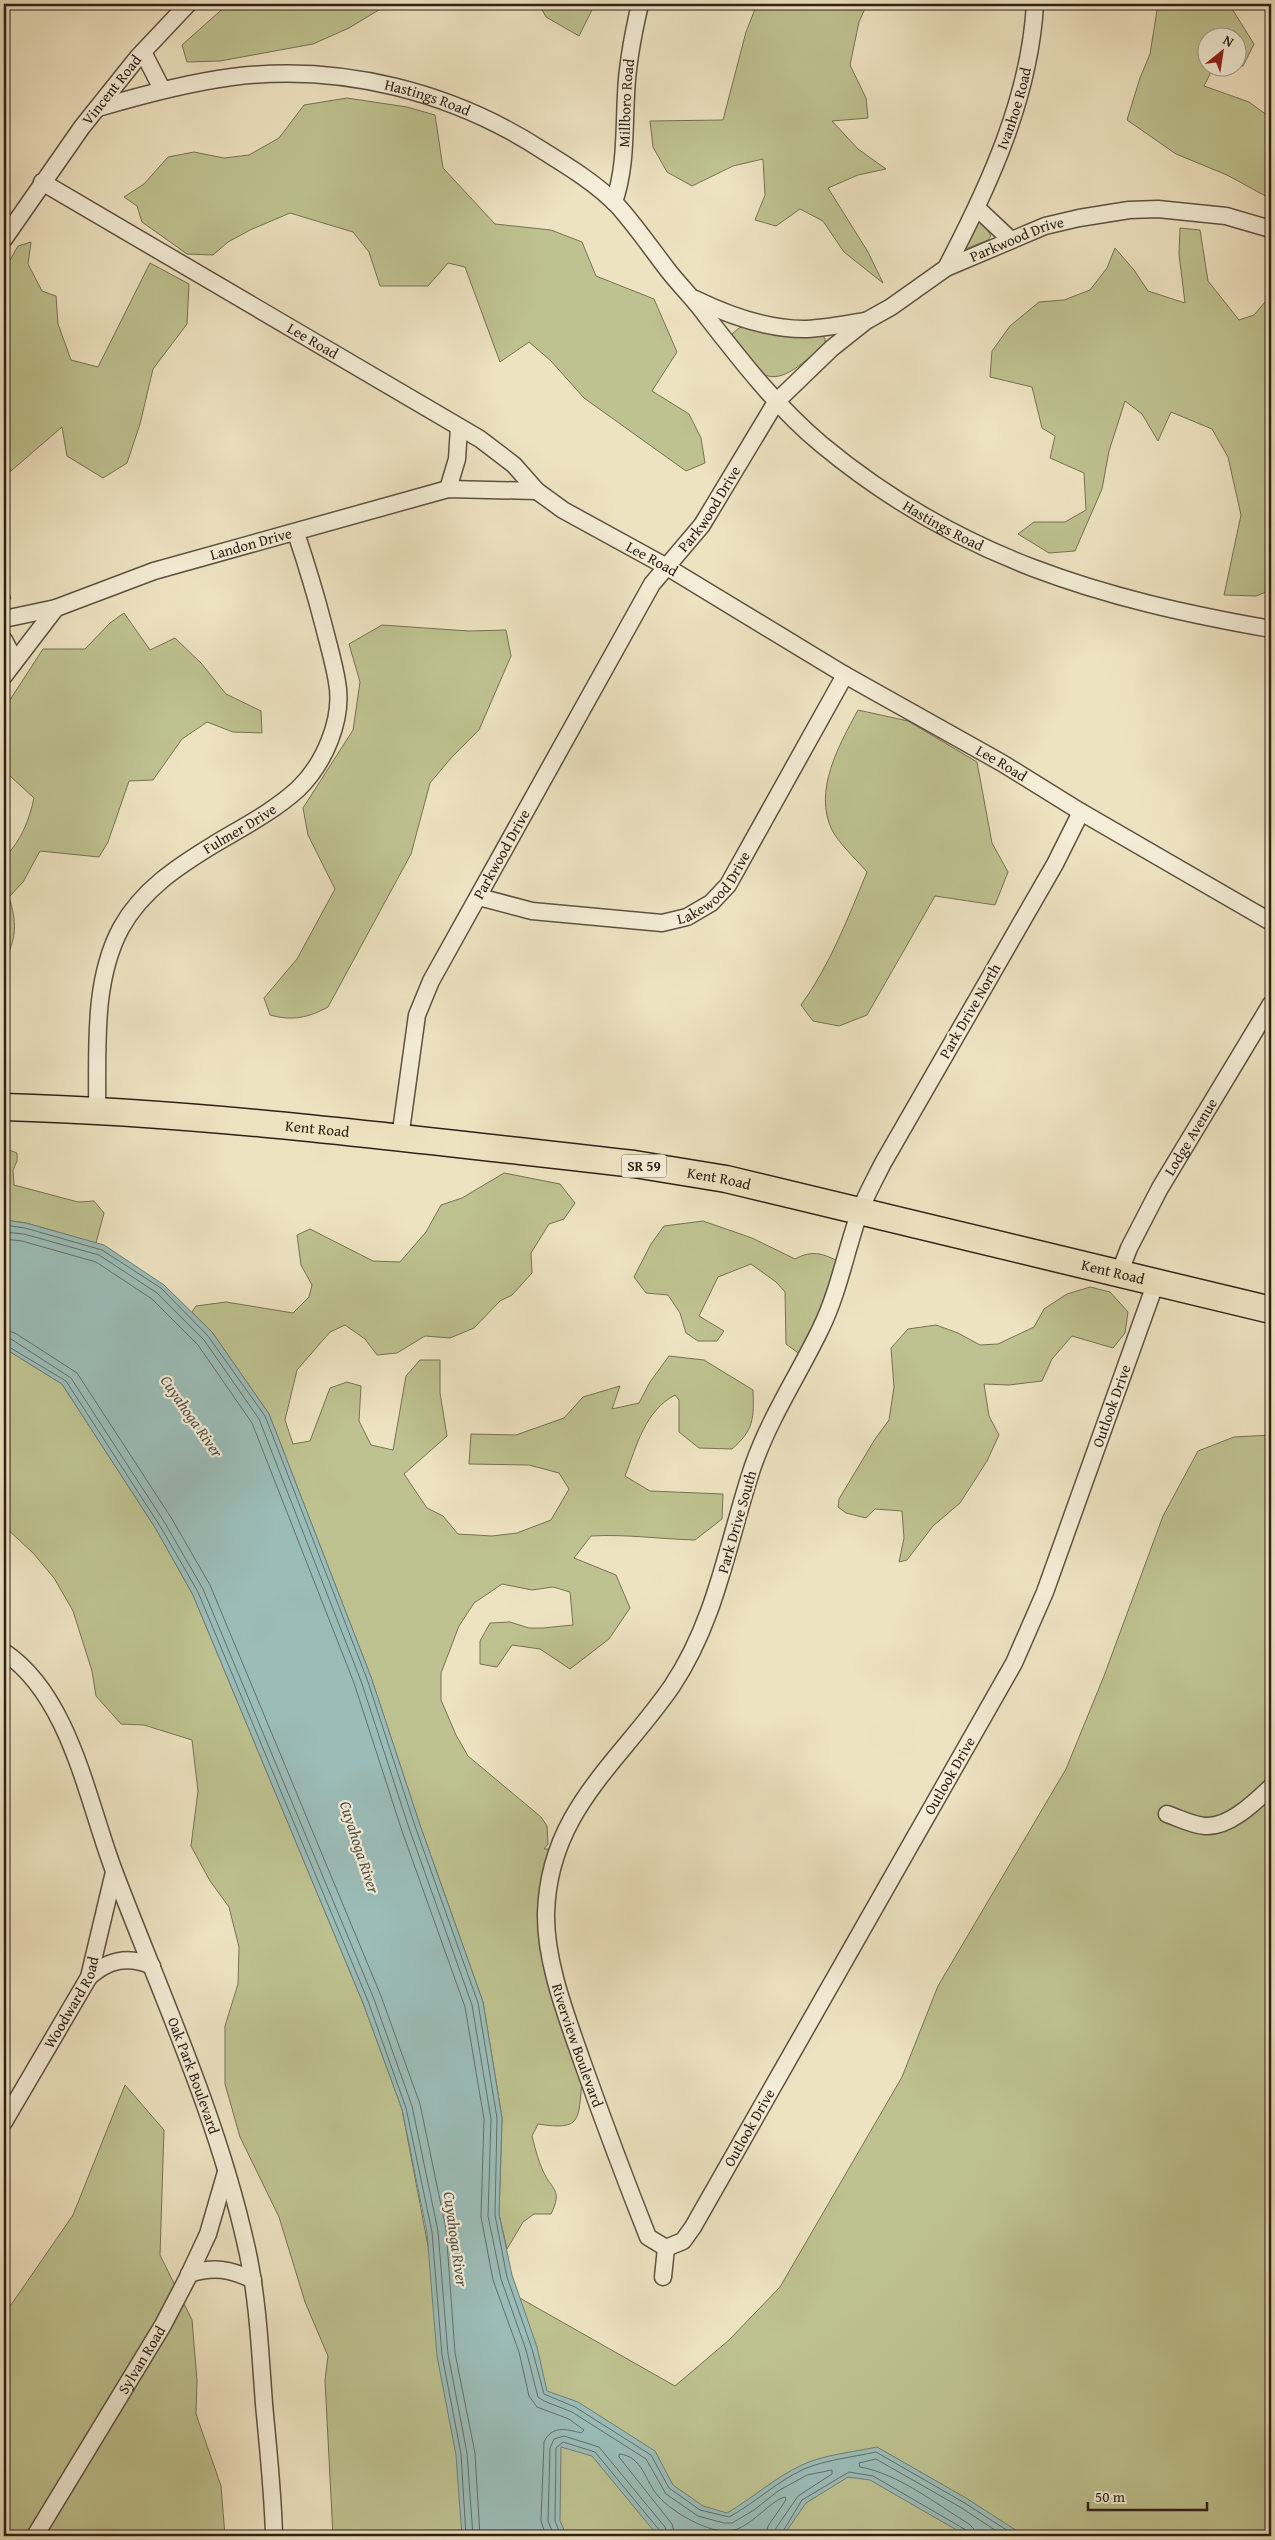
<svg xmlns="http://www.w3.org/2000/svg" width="1275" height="2540" font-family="'Gentium Book Plus',serif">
<rect width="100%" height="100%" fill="#eee3c1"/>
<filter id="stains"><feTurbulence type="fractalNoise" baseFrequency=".004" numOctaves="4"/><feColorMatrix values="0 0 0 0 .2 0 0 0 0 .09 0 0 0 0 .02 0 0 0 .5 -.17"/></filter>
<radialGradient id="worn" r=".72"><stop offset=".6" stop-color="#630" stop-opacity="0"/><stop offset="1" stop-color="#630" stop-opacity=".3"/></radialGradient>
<path fill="#bec290" stroke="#767254" d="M 228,4 L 395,4 L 387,5 L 349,28 L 313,44 L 220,61 L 187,62 L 182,45 Z
M 539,4 L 595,4 L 579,36 L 546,17 Z
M 757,4 L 867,4 L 859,22 L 850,65 L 866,98 L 868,118 L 832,121 L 858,149 L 886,169 L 858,175 L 828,188 L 868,252 L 883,283 L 844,252 L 823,221 L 800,209 L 776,226 L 755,220 L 765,195 L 763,159 L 733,166 L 692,186 L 667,172 L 653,147 L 650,121 L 723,120 L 746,32 Z
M 1158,4 L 1229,4 L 1254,44 L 1243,66 L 1238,66 L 1238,38 L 1208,38 L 1208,68 L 1213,68 L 1204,86 L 1249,102 L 1271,118 L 1271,199 L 1227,175 L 1176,154 L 1127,120 L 1140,78 L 1150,54 Z
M 347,98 L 407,107 L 435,115 L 443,168 L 495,224 L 551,230 L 582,242 L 596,276 L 654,299 L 677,352 L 652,391 L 689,414 L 701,438 L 705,463 L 686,471 L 584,398 L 551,361 L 529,342 L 500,362 L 465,267 L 448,263 L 428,286 L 380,286 L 369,252 L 353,232 L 290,213 L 250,230 L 228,242 L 213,255 L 187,254 L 142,222 L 137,206 L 124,197 L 144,184 L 168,157 L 194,152 L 224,158 L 249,155 L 279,138 L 304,105 Z
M 978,222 L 985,226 L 991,236 L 988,240 L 963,250 Z
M 1180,228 L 1200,230 L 1208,281 L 1239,320 L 1254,315 L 1271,295 L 1271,590 L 1256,596 L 1224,595 L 1241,515 L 1228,457 L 1212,429 L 1171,412 L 1158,441 L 1142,414 L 1125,401 L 1109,451 L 1102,489 L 1075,551 L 1049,553 L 1018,534 L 1034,522 L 1065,522 L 1086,510 L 1084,473 L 1050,458 L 1055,436 L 1042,428 L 1032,387 L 990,377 L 992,351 L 1010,326 L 1039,302 L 1064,300 L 1090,290 L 1107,268 L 1115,248 L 1134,270 L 1148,291 L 1185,303 L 1179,254 Z
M 31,242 L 28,264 L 42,291 L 56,296 L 58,324 L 71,360 L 98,367 L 150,263 L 189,284 L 187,324 L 153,369 L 140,424 L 127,463 L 103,478 L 67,456 L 62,427 L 4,477 L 4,271 L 18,246 Z
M 745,326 L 820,335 L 825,338 L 825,344 C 810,355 786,384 765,375 L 734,340 L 732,334 L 739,328 Z
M 4,575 L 11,599 L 4,601 Z
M 124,613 L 150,650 L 175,638 L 201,663 L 226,694 L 261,711 L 262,733 L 233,732 L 207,722 L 182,739 L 153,780 L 129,781 L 108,842 L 99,857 L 40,851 L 23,882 L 9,897 C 17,923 17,938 4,962 L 4,858 C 21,841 29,821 34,798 L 9,775 L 4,776 L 4,709 L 43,649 L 85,649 L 110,623 Z
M 382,625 L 469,631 L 506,630 L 511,656 L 479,730 L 452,757 L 430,783 L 411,854 L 328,1007 C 308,1018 292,1021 270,1015 L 264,998 L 297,959 L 335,889 L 308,835 L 303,808 L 353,730 L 360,682 L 349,644 Z
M 858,710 L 908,721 L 977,762 L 992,843 L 1008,872 L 995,905 L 935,896 L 867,1015 L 839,1026 L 813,1021 L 801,1005 C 830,965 848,918 867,872 C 856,859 840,845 832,830 C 813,791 839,745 858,710 Z
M 4,1148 L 17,1153 L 17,1161 L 13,1170 L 14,1185 L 78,1202 L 94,1201 L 104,1213 L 96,1243 L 26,1223 L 4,1220 Z
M 504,1173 L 560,1184 L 575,1203 L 564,1219 L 549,1224 L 531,1253 L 532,1273 L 512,1295 L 500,1301 L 474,1328 L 450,1338 L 425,1336 L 397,1353 L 377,1355 L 365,1339 L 345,1325 L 330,1332 L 297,1370 L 285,1420 L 293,1444 L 310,1441 L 330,1388 L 347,1382 L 361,1386 L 359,1421 L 371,1445 L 393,1450 L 406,1376 L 420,1360 L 440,1360 L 440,1393 L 447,1436 L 404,1474 L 427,1508 L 443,1516 L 458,1534 L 492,1536 L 517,1533 L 551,1520 L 569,1489 L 559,1473 L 529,1465 L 469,1464 L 471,1434 L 516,1435 L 564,1418 L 583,1397 L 620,1386 L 612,1409 L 639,1403 L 650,1382 L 669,1356 L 704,1360 L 753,1390 C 754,1418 754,1430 732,1449 L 699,1448 L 679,1432 L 679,1400 L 675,1395 C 645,1411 637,1445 625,1476 L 650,1491 L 723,1494 L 722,1519 L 695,1540 C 660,1539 626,1534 591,1536 L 574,1558 L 616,1575 L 630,1608 L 609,1639 L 570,1669 L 540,1649 L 512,1645 L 497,1667 L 480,1664 L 480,1641 L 490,1623 L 510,1622 L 529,1628 L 543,1628 L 573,1625 L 570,1592 L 553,1587 L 532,1590 L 502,1584 L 474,1603 L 459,1626 L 441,1673 L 441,1700 L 456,1735 L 468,1756 L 541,1817 L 547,1826 L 548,1844 L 544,1849 L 550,1849 L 543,1876 L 582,2082 C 578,2120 582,2131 538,2124 L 532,2136 C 535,2148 538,2160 543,2171 C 552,2191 563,2189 551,2214 L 534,2214 L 523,2222 L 507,2249 L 499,2214 L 502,2118 L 483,2002 L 420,1825 L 371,1677 L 269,1414 L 212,1332 L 192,1312 L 196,1306 L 226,1302 L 293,1313 L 309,1297 L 312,1285 L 301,1265 L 297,1235 L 310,1229 L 373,1261 L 400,1262 L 426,1232 L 441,1205 L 462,1198 Z
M 703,1221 L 752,1238 L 795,1259 C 812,1250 821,1253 838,1261 L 823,1322 L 801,1355 L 786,1344 L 785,1292 L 776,1282 L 751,1264 L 718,1277 L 699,1316 L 724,1331 L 717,1341 L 698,1341 L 686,1333 L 680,1313 L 668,1295 L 646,1293 L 634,1277 L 651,1244 L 664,1226 Z
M 1090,1287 L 1110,1292 L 1128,1312 L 1125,1333 L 1113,1348 L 1072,1336 L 1052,1359 L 1042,1381 L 1009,1385 L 984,1384 L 989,1416 L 999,1435 L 987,1461 L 960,1503 L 933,1526 L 907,1560 L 899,1562 L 904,1538 L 902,1511 L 875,1509 L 866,1518 L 846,1513 L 838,1507 L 839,1499 L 875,1439 L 889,1420 L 894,1387 L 891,1348 L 908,1329 L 936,1325 L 958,1333 L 980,1345 L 998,1344 L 1034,1327 L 1044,1309 L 1067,1294 Z
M 4,1348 L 62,1384 L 156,1529 L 193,1595 L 363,2003 L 402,2109 L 428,2246 L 675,2386 L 729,2340 L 780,2287 L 902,2077 L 938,1986 L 1066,1769 L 1104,1676 L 1163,1516 L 1198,1451 L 1234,1437 L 1271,1435 L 1271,2536 L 1262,2534 L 1168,2531 L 1116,2536 L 333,2536 L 325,2380 L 328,2356 L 305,2302 L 279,2217 L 240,2137 L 225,2084 L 225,2026 L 238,1984 L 239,1947 L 229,1907 L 210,1881 L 191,1846 L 198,1791 L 192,1740 L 144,1725 L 121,1724 L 96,1696 L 92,1671 L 73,1611 L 54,1578 L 33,1553 L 4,1526 Z
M 125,2085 L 164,2130 L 160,2255 L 192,2320 L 197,2380 L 196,2414 L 221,2486 L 225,2536 L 4,2536 L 4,2511 L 6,2508 L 4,2496 L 4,2315 L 73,2215 Z"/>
<path fill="#9bbdb9" stroke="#707f78" d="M 4,1220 L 26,1223 L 104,1245 L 164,1285 L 212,1332 L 269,1414 L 371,1677 L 420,1825 L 483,2002 L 502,2118 L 499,2214 L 512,2275 L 537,2347 L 547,2391 L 578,2402 L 655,2451 L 673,2485 L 703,2506 L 727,2513 C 753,2498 774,2478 802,2465 C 822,2455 854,2452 877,2447 L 966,2498 L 1025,2536 L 967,2536 L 870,2480 L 848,2477 L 806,2503 L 783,2536 L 658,2536 L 592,2456 L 561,2447 L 560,2521 L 567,2536 L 462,2536 L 456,2455 L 437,2356 L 427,2233 L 402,2109 L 363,2003 L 193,1595 L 156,1529 L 62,1384 L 4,1348 Z
M 1168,2531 L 1263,2534 L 1271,2536 L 1116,2536 Z"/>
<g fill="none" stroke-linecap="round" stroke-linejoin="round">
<path stroke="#656f68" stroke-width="1" d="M 4,1225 L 25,1228 L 102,1250 L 161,1288 L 208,1336 L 265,1416 L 367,1679 L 415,1826 L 478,2003 L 497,2118 L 495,2215 L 507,2277 L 532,2349 L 544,2394 L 575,2407 L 651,2455 L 669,2488 L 700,2510 L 729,2517 C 755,2503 776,2482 804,2469 C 825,2460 853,2457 876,2452 L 963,2502 L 1016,2536
M 4,1232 L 24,1234 L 99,1255 L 157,1293 L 204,1340 L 259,1419 L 361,1681 L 409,1828 L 472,2005 L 491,2119 L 488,2216 L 501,2279 L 526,2350 L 538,2397 L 544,2401 L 572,2412 L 646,2459 L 666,2494 L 698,2516 L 724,2523 L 732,2523 L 754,2510 L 778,2491 L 807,2475 L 832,2470 L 832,2474 L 798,2496 L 776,2528 L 774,2536
M 4,1239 L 22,1241 L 96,1262 L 152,1299 L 198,1345 L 252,1423 L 354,1683 L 402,1831 L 465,2007 L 484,2119 L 481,2217 L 493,2280 L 519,2352 L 529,2396 L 537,2407 L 569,2419 L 584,2430 L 581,2433 C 566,2429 552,2425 544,2442 L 541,2521 L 546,2536
M 4,1330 L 15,1333 L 77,1373 L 172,1519 L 210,1585 L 381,1996 L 420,2104 L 446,2229 L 455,2353 L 475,2453 L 480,2536
M 4,1338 L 11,1339 L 71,1378 L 165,1523 L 203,1589 L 374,1999 L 412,2106 L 438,2231 L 448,2354 L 467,2453 L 473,2536
M 4,1344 L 66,1381 L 160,1526 L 198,1592 L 368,2001 L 406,2108 L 432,2232 L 442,2355 L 461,2454 L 466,2536
M 554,2536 L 548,2521 L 550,2448 L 554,2439 L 564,2436 L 599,2447 L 665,2527 L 668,2536
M 561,2536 L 555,2521 L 556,2448 L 563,2442 L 595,2452 L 660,2531 L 662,2536
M 675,2536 L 672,2524 L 619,2457 L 619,2454 C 643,2456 645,2482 659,2497 C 672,2512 710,2534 730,2531 C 751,2528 769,2501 785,2497 L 786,2500 L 768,2526 L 766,2536
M 780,2536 L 802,2500 L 849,2472 L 873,2476 L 966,2530 L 969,2536
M 975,2536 L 974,2529 L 969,2524 C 936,2504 899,2474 860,2467 L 859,2463 L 876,2459 L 960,2507 L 1004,2536"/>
<g stroke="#5f5242" stroke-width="19">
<g id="minor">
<path d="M 143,52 L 162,89"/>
<path id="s1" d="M 98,108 C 142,95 186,83 232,77 C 341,63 454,92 545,152 C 569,167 597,184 617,205 C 635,225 651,248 667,269 C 680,286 695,300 707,317 C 742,362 777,407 821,444 C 958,558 1100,599 1271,629"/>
<path id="s2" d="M 42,182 L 480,439 L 514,465 L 537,491 L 563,510 L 667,567 L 845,675 L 1002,763 L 1081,812 L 1271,922"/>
<path id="s3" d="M 614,202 C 626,168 624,131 626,95 C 627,65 633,34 640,4"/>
<path d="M 977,208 L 1011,240"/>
<path id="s4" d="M 4,239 L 82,127 L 138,57 L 188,4"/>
<path id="s5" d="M 946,268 C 989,186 1030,97 1035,4"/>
<path d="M 695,299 C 730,316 768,330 807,329 C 826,328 846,324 865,321"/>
<path d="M 448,489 L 457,459 L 459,427"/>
<path d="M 4,619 L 56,608"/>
<path d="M 4,640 L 15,661"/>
<path id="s6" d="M 4,676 L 56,608 L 154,571 L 448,489 L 537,491"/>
<path id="s7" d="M 1081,812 L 1055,864 L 883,1163 C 875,1179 866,1195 860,1211 C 846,1250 839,1291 821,1328 C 799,1374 770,1417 753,1466 C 728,1540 717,1619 672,1686 C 619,1763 549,1811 546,1913 C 545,1961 566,2015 582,2061 C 603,2120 625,2179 648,2237 L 666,2248 L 683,2241 L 693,2227 L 1014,1663 L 1045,1592 L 1156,1282"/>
<path id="s8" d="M 479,897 L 532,911 L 662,923 L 687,917 L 711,903 L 728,885 L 845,675"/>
<path id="s9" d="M 97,1110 C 98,1050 92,982 121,928 C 142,890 177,867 213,845 C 241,828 273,812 298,789 C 324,764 344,719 337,682 C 334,663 328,643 323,623 C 315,592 306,563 296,533"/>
<path id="s10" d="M 400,1138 L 417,1015 L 431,981 L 652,584 L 702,525 L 776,402 L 832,348 L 866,321 L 891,307 L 946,268 L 1045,226 L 1079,218 L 1129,210 L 1158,209 L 1226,216 L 1271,229"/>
<path id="s11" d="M 1119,1274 L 1129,1248 L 1160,1188 L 1271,1004"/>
<path id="s12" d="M 4,1652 C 70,1696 87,1800 114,1871 C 161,1995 217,2115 246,2245 C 258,2297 260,2351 264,2404 C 268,2448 273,2492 274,2536"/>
<path d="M 1167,1814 C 1179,1818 1192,1825 1205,1826 C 1229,1828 1255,1802 1271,1787"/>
<path d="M 89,1977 C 108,1960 128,1955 152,1966"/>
<path id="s13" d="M 4,2122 L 89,1977 L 114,1872"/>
<path d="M 189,2274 C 214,2266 230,2269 253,2280"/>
<path d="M 663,2277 L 666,2248"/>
<path id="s14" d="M 35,2536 L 163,2325 L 187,2279 L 208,2234 L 226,2172"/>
</g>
</g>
<g stroke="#2f2117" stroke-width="29">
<g id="primary">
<path id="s15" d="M 4,1107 C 215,1113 425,1141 634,1164 L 726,1179 L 1271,1310"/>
</g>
</g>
<use href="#minor" stroke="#f4edd7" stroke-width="16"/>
<use href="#primary" stroke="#eee3c1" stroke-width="26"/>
</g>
<g text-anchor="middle" stroke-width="4.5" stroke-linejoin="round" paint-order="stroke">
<rect fill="#f4edd7" stroke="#6a5e51" stroke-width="1" x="621.5" y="1154.5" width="45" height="23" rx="4"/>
<g font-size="14" font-weight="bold" fill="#2f2117">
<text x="644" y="1171">SR 59</text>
</g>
<g font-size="15" fill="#2f2117" stroke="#f4edd7">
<text dy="5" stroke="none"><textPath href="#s4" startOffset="184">Vincent Road</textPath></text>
<text dy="5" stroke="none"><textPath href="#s1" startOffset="336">Hastings Road</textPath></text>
<text dy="5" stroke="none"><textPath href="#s3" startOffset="100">Millboro Road</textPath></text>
<text dy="5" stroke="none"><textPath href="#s5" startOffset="174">Ivanhoe Road</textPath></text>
<text dy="5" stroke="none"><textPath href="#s10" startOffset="1130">Parkwood Drive</textPath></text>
<text dy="5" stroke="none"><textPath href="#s2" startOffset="314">Lee Road</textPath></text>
<text dy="5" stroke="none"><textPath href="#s10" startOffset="710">Parkwood Drive</textPath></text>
<text dy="5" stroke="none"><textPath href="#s1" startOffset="1018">Hastings Road</textPath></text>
<text dy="5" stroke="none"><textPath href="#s6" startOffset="291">Landon Drive</textPath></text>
<text dy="5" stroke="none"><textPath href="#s2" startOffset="719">Lee Road</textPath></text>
<text dy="5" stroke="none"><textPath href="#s2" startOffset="1124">Lee Road</textPath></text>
<text dy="5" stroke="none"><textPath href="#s9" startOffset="342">Fulmer Drive</textPath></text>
<text dy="5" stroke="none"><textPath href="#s10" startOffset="306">Parkwood Drive</textPath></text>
<text dy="5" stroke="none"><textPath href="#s8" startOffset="251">Lakewood Drive</textPath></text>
<text transform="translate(970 1011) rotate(-60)" y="5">Park Drive North</text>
<text dy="5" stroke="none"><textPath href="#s15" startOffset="314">Kent Road</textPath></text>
<text dy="5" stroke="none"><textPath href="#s11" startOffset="155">Lodge Avenue</textPath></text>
<text dy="5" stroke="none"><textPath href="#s15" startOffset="719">Kent Road</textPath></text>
<text dy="5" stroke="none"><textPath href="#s15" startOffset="1124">Kent Road</textPath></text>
<text dy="5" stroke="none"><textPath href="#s7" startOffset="2556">Outlook Drive</textPath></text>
<text transform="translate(737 1522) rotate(-74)" y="5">Park Drive South</text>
<text dy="5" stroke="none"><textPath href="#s7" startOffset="2151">Outlook Drive</textPath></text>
<text dy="5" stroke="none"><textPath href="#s13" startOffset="138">Woodward Road</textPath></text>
<text dy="5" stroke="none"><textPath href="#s7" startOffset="1371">Riverview Boulevard</textPath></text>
<text dy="5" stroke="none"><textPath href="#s12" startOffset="469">Oak Park Boulevard</textPath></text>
<text dy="5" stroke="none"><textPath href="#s7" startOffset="1746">Outlook Drive</textPath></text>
<text dy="5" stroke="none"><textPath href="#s14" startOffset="206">Sylvan Road</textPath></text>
</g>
<g font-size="16" font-style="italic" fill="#4f5048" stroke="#f4edd7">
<text transform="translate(192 1416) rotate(55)" y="6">Cuyahoga River</text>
<text transform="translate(360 1847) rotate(72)" y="6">Cuyahoga River</text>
<text transform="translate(456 2239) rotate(82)" y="6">Cuyahoga River</text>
</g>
</g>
<rect width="1275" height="2540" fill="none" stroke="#eee3c1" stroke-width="20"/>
<rect x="5" y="5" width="1265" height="2530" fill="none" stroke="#2f2117" stroke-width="2.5"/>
<rect x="10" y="10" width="1255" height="2520" fill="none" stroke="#2f2117"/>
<g transform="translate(1222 52) rotate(30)"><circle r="24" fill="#f4edd7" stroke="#a59b8a"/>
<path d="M0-4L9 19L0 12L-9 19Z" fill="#8f2418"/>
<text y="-8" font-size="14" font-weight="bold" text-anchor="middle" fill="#2f2117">N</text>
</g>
<path d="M1088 2502v8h119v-8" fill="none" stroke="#2f2117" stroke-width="2.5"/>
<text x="1095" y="2502" font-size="15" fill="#2f2117" stroke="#f4edd7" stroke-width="4" paint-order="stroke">50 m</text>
<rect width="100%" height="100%" filter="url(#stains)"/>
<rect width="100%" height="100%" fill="url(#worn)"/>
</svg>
